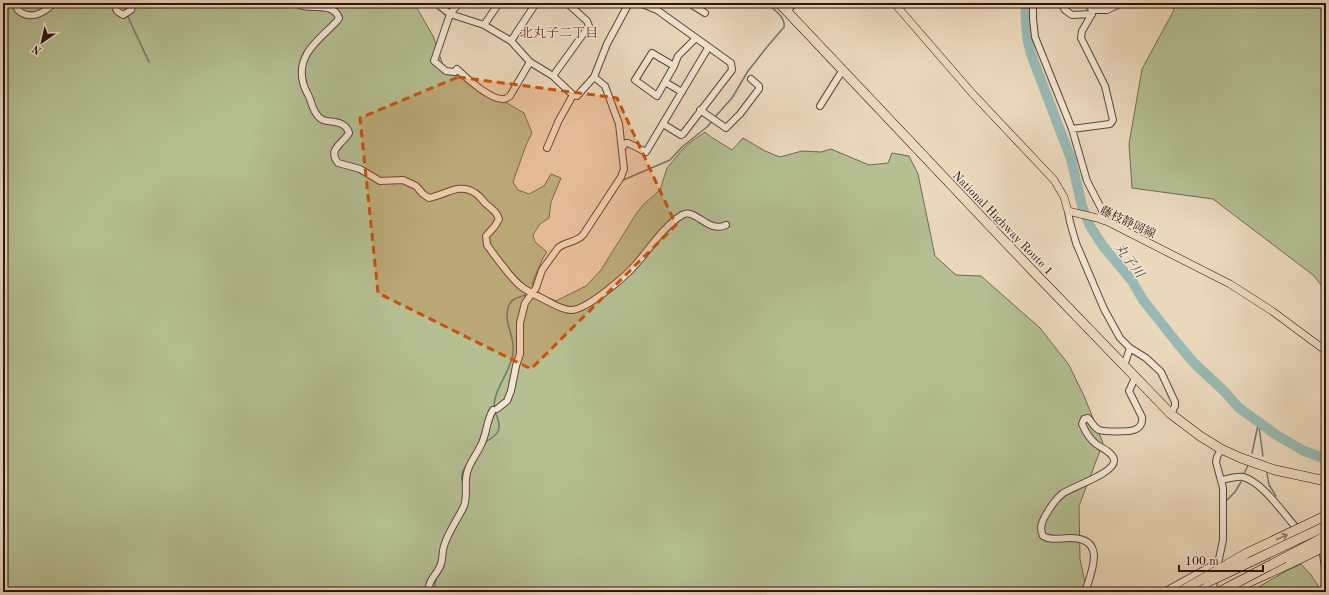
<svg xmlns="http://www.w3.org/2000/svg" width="1329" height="595" font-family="'Old Standard TT','Noto Serif JP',serif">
<rect width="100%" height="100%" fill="#ead8bb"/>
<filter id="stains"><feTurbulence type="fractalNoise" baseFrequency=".005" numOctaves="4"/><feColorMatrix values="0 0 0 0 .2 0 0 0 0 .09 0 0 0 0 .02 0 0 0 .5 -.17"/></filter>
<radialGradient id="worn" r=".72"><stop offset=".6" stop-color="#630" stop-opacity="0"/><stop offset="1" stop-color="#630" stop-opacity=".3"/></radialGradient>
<path fill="#b4bf92" stroke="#706a4e" d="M 3,3 L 414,3 L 433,36 L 446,74 L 459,76 L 483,95 L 505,102 L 524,113 L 532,133 L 526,145 L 513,182 L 518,190 L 529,194 L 544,186 L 551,174 L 561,178 L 551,202 L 549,218 L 540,224 L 533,235 L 535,242 L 547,252 L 543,258 L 532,283 C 537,294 545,296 556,301 L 586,286 L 601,270 L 636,214 L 644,204 L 660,190 L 667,168 L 683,149 L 691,142 L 705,132 L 711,137 L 732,150 L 743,138 L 765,151 L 780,157 L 802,151 L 821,152 L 831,149 L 869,165 L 888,163 L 892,153 L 909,156 L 918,174 L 935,256 L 956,275 L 981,276 L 1040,328 L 1069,365 L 1084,396 L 1103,443 L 1079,506 L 1080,559 L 1087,592 L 3,592 Z
M 1171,3 L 1326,3 L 1326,291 L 1313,275 L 1213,199 L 1132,188 L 1129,144 L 1142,69 L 1174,10 Z
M 1301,564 L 1311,575 L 1322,592 L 1250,592 L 1286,571 Z"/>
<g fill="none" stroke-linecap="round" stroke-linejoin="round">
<path stroke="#6d776f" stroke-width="1.5" d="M 124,3 L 126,11
M 127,15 L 149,62
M 715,117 L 732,98 L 748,71 L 767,47 L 784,27 C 786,17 773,9 767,3
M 621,181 L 670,160 L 682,147 L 707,127 L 713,120
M 533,286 L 539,269
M 494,408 C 493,390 511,371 513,353 C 516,337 502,322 509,305 C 513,296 522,298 529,293
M 1259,427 L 1263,456
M 485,442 C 501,434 502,427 495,412
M 1252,453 L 1258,425 L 1257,421
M 1267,473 L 1269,485 L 1276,496
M 1244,474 L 1248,465
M 463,485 C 460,474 463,470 469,461
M 1226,501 L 1235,492 L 1241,482
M 434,592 L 436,578"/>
<path stroke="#98b9b3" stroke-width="10" d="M 1026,3 C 1025,21 1026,37 1031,54 L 1071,159 L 1082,206 L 1090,226 L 1103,246 L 1132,281 L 1143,300 L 1178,344 L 1194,363 L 1226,393 L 1238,407 L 1275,434 L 1304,451 L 1326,459"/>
<g stroke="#5c4536" stroke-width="8">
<path id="minor" d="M 15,3 L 18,10 C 30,21 44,13 54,3
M 114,3 L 117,11 L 123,15 L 131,10 L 133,3
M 296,3 C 307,12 333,0 339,18 L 337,21 C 320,39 296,54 303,82 C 304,88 308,94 310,99 C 312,106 316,117 323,120 C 332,123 345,120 349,133 C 343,144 327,149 338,163 L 360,169 L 380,181 L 403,180 L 416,186 L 423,194 L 429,198 C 445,195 460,182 475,193 C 480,196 483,201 486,204 C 492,209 496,211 499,219 L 495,226 L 486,236 L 487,245 C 495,256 512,280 522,287 C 530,293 540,297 549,302 C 555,305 563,310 571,310 C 587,310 626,276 637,263 C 651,247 663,227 682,215 C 695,207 708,234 726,225
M 436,3 L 450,14 L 484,25 L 511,41 L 530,62 L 553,76 L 573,95 L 577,96 L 594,77 L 607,44 L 629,3
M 459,3 L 450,14 L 434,61 L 446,71 L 455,72 L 457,69 C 466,78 492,101 504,99 C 506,99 508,97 510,96 L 530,62
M 640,3 L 657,10 L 731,63 L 732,70 L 683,134 L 681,135 L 663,124
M 689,3 L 705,13
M 1033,3 L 1033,19 L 1035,37 L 1072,129 L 1087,181 L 1102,210 L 1102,219
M 1061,3 L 1065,10 L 1072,15 L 1092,14
M 1092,10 L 1107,10 L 1122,3
M 787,12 L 794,3
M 484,25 L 499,3
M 511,41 L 536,3
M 652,53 L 674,66 L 657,96 L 635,80 Z
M 674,66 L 678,56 L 695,39
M 553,76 L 589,26 L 587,21 L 567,3
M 665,82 L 682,92
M 820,106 L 842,71
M 700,110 L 726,128 L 740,114 L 759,89 L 759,86 L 751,79
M 1072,129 L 1110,124 L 1113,120 L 1105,86 L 1081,38 L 1082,31 L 1092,14 L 1092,10 L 1087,3
M 547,148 L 559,120 L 573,95
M 622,148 L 626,143 L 628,143 L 646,152 L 708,48
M 1068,211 L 1070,222 L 1076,243 L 1104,309 L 1120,338 L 1130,348 L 1146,358 L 1161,372 L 1175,402 L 1175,406 L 1171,414
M 1124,366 L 1130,348
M 497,409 L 507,401 L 511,391 L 516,366 L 520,354 L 520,323 L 525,303 L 536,288 L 542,270 L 558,248 C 566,241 576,243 583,235 L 621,177 L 624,169 L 619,124 L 605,86 L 594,77
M 1221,480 C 1228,479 1236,476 1243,477 C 1263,482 1285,516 1299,531
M 1317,548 L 1323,554 L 1326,574
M 429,592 C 427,580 438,574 441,564 C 443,558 442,552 444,546 C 448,532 458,519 464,506 C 468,495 464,484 467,473 C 469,463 477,454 481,445 C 487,434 486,421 493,410
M 1085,592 C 1092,571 1107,538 1070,538 C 1061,538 1051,541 1043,536 C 1039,528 1042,521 1047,513 C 1051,506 1056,499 1062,494 C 1071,487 1116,473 1114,460 C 1113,452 1101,448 1096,444 C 1090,439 1085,431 1082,424 L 1084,419 L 1088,418 C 1092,422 1093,427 1099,430 C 1105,432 1128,432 1134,430 C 1140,428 1143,423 1142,417 L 1129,391 L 1135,378
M 1164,592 L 1213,565 L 1217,565
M 1212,592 L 1223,540 L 1223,488 L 1216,462 L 1217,457 L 1221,449"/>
</g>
<g stroke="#2c1409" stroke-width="8">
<path id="major" d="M 894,3 L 972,93 L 1054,180 L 1064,197 L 1068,211 L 1097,218 L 1108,222 L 1230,284 L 1272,311 L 1326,351"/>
</g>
<g stroke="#2c1409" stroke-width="10">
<path id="highway" d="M 779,3 L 1028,266 L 1171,414 L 1200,436 L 1221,449 L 1241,458 L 1275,470 L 1326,481
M 1236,588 L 1291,563"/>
</g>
<use href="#minor" stroke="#f1e6d3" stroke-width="6"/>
<use href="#major" stroke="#ead8bb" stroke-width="7"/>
<use href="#highway" stroke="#ead8bb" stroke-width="9"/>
<g stroke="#2c1409" stroke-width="10" stroke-linecap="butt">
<path id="highway-bridge" d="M 1291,563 L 1326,546
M 1208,582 L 1326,526
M 1180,592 L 1247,553 L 1323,517
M 1219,592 L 1326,536"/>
</g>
<use href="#highway-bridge" stroke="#ead8bb" stroke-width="9"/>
</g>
<defs><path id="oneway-shaft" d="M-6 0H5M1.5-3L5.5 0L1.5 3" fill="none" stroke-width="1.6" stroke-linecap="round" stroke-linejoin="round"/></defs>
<use stroke="#94806b" href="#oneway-shaft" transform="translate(1282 537) rotate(-24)"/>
<path fill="#cc4f0c" fill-opacity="0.2" stroke="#cc4f0c" stroke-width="3" stroke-dasharray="8 5" stroke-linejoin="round" d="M 458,77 L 617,98 L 676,225 L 531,369 L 378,293 L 360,118 Z"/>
<g text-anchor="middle" stroke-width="3" stroke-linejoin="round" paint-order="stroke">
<g font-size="12" fill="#2c1409" stroke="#f1e6d3">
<text transform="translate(1128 222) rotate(25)" y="4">藤枝静岡線</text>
<text transform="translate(1003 223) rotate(46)" y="4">National Highway Route 1</text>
</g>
<g font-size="13" fill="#7a1f14" stroke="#f1e6d3">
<text x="559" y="37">北丸子二丁目</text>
</g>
<g font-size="13" font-style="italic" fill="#524e44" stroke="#f1e6d3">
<text transform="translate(1130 260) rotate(53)" y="5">丸子川</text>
</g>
</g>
<rect width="1329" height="595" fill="none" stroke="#ead8bb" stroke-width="16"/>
<rect x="4" y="4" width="1321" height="587" fill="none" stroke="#2c1409" stroke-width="2"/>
<rect x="8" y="8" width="1313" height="579" fill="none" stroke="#2c1409"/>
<g transform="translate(42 42) rotate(214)" stroke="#f1e6d3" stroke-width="3" paint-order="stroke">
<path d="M0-3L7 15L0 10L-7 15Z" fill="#2c1409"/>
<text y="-6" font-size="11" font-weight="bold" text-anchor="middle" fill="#2c1409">N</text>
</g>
<path d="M1179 565v6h84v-6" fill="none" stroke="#2c1409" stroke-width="2"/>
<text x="1185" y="565" font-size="12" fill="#2c1409" stroke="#f1e6d3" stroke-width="3" paint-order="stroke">100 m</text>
<rect width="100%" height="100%" filter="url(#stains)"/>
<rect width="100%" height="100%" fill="url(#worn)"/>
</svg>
